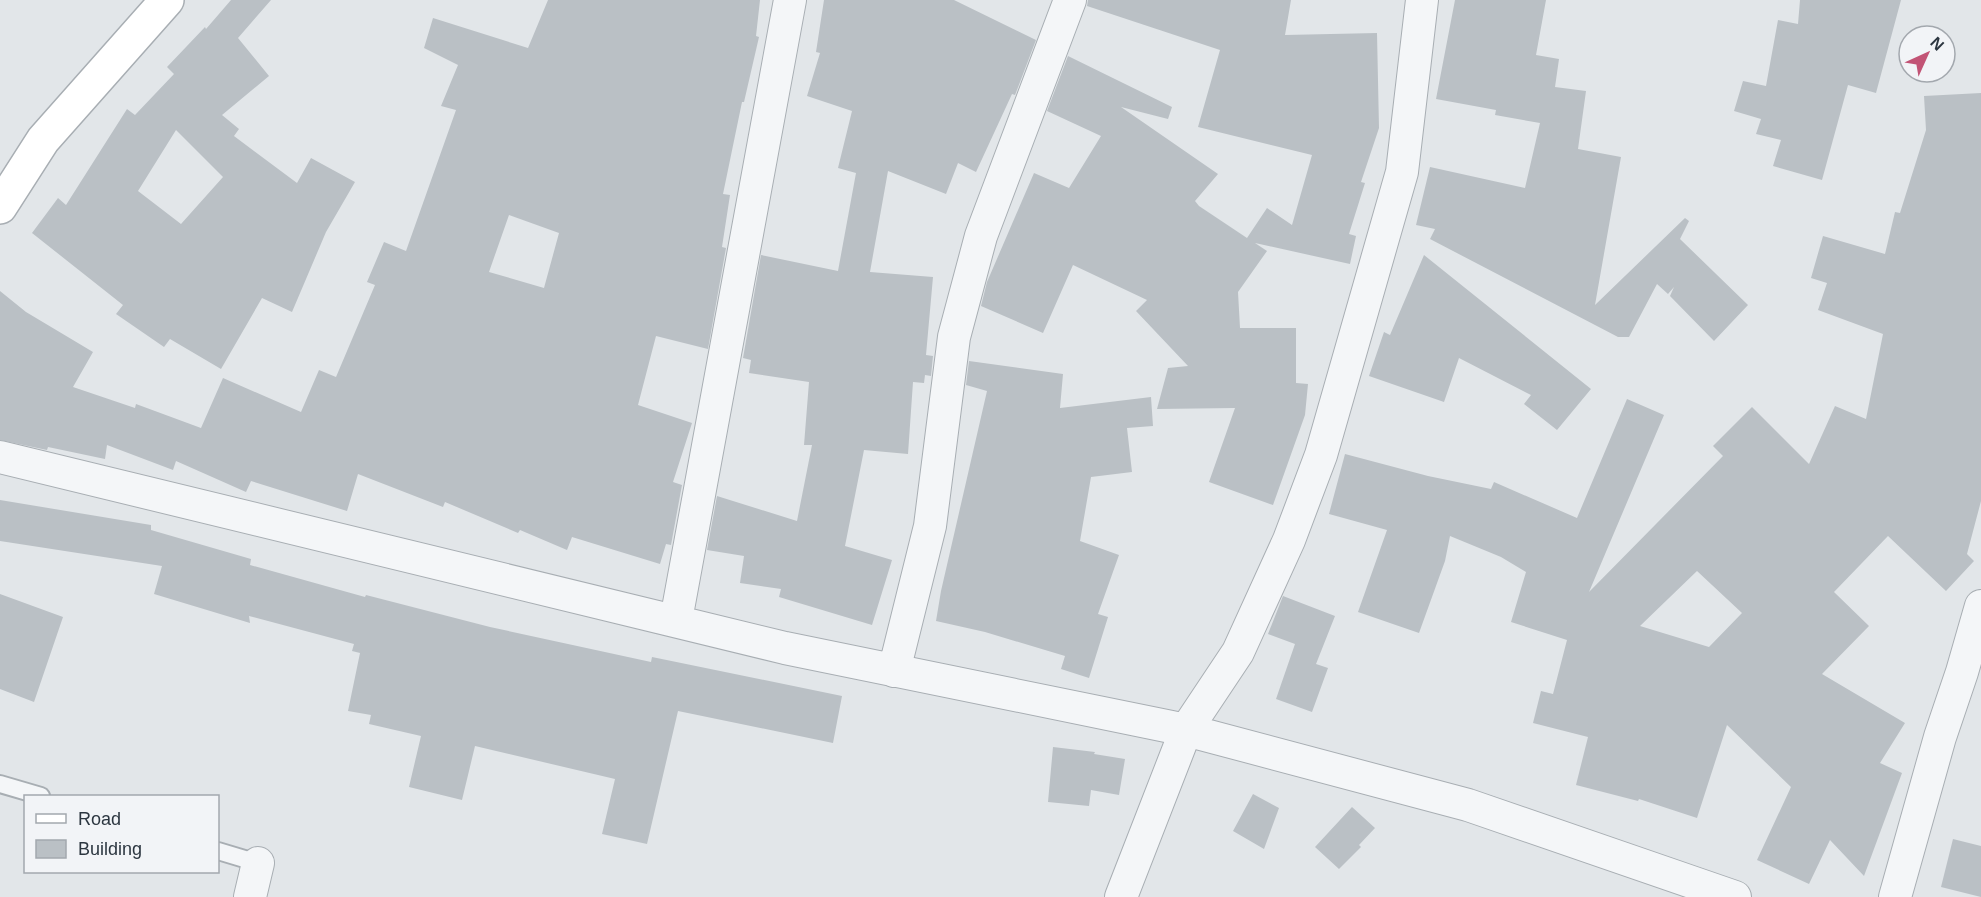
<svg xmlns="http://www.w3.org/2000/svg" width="1981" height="897" font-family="Helvetica,sans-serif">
<rect width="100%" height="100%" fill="#e2e6e9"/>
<path fill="#bac0c5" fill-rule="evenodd" d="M 231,0 L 271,0 L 238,38 L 269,76 L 222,115 L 239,129 L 234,136 L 297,183 L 311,158 L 355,182 L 326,232 L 292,312 L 262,298 L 221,369 L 170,339 L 164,347 L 116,314 L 123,305 L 32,233 L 58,198 L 66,205 L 127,109 L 135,115 L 174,74 L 167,67 L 205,27 L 206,29 ZM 176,130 L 223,177 L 181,224 L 138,191 Z
M 548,0 L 760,0 L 756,36 L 759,37 L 744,102 L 742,102 L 723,194 L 730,195 L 722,247 L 726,248 L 708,349 L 656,336 L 638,405 L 692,423 L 673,482 L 682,485 L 671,545 L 666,544 L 660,564 L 572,537 L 567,550 L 520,530 L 518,533 L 445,502 L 443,507 L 358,474 L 347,511 L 251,481 L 246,492 L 176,461 L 173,470 L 107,445 L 105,459 L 48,447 L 47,450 L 0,440 L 0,291 L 26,312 L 93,352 L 73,387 L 135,408 L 136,404 L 201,428 L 223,378 L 301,412 L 319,370 L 336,377 L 375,285 L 367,282 L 384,242 L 406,251 L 456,110 L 441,106 L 458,65 L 424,48 L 433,18 L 528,48 ZM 509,215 L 559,233 L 544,288 L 489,272 Z
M 824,0 L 954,0 L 1036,40 L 1015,95 L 1012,94 L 976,172 L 958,163 L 946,194 L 888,171 L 870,272 L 933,277 L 926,355 L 933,356 L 931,376 L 925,375 L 924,383 L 913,382 L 908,454 L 864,450 L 845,546 L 892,560 L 872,625 L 779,597 L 781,589 L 740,583 L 744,556 L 707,550 L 717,496 L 797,521 L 812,445 L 804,445 L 809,382 L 749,373 L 751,360 L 743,358 L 761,255 L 838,271 L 856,173 L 838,168 L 852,111 L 807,96 L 820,53 L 816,52 Z
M 1088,0 L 1291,0 L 1285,35 L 1377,33 L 1379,128 L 1361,182 L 1365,183 L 1349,234 L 1356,236 L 1350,264 L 1255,243 L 1267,251 L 1238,292 L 1240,328 L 1296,328 L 1296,383 L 1308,384 L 1305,415 L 1273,505 L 1209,482 L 1235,408 L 1157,409 L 1168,368 L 1188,366 L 1136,311 L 1147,300 L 1073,265 L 1043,333 L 981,306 L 987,282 L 1034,173 L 1069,188 L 1101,136 L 1047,111 L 1068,56 L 1172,107 L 1168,119 L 1121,107 L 1218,174 L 1195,201 L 1199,206 L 1247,238 L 1267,208 L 1292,225 L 1312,155 L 1198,127 L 1220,50 L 1087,6 Z
M 1455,0 L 1546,0 L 1536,55 L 1559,59 L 1555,87 L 1586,91 L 1578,149 L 1621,157 L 1595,305 L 1685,218 L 1689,221 L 1680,239 L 1748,305 L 1714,341 L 1670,296 L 1674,287 L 1668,294 L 1657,284 L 1629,337 L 1618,337 L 1430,239 L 1435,229 L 1416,225 L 1430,167 L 1525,188 L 1540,123 L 1495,115 L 1496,110 L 1436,99 Z
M 1800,0 L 1901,0 L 1876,93 L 1848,85 L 1822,180 L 1773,166 L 1781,140 L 1756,134 L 1761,119 L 1734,111 L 1743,81 L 1766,86 L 1778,20 L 1798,24 Z
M 1981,93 L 1981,501 L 1967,554 L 1974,561 L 1946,591 L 1888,536 L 1834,592 L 1869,626 L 1822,674 L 1905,723 L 1880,763 L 1902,773 L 1864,876 L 1830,840 L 1809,884 L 1757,860 L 1791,787 L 1727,725 L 1697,818 L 1639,799 L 1638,801 L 1576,785 L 1588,737 L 1533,723 L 1541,691 L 1553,694 L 1567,640 L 1511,622 L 1526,572 L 1501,557 L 1450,536 L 1445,561 L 1419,633 L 1358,612 L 1387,530 L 1329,514 L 1345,454 L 1428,476 L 1491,489 L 1494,482 L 1577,518 L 1627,399 L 1664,415 L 1589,592 L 1723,456 L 1713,446 L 1752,407 L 1809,464 L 1835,406 L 1866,419 L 1883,334 L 1818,310 L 1827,283 L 1811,278 L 1823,236 L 1885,254 L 1895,212 L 1900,213 L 1926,130 L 1924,96 ZM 1697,571 L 1742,613 L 1709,647 L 1640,626 Z
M 1424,255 L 1591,389 L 1557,430 L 1524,404 L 1531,395 L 1459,358 L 1444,402 L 1369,376 L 1384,332 L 1390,335 Z
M 969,361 L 1063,374 L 1060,408 L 1151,397 L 1153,426 L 1127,428 L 1132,472 L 1091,477 L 1080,541 L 1119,555 L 1098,614 L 1108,617 L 1089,678 L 1061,669 L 1065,656 L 985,632 L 936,621 L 941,591 L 987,391 L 966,385 Z
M 0,500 L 151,525 L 151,530 L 251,559 L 250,565 L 365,597 L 366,595 L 490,627 L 651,662 L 652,657 L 842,696 L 833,743 L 678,711 L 647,844 L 602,834 L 615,779 L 475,746 L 462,800 L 409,787 L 421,736 L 369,724 L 371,715 L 348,711 L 360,653 L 352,651 L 354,644 L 249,616 L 250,623 L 154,594 L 162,566 L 0,541 Z
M 0,594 L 63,617 L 34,702 L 0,689 Z
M 1283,596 L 1335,616 L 1316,664 L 1328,668 L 1312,712 L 1276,699 L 1295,644 L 1268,634 Z
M 1053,747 L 1095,752 L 1094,754 L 1125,759 L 1119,795 L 1091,790 L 1089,806 L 1048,802 Z
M 1253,794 L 1279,808 L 1264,849 L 1233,831 Z
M 1352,807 L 1375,828 L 1359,845 L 1361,847 L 1339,869 L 1315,847 Z
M 1953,839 L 1981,846 L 1981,897 L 1941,887 Z"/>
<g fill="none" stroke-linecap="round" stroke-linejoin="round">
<g stroke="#a8aeb3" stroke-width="20">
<path id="lane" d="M 0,784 L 41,796
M 218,851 L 258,863"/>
</g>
<g stroke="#a8aeb3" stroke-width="34">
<path id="street" d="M 0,457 L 785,648 L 1186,730 L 1468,805 L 1735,897
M 676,620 L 790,0
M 894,671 L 930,526 L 954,337 L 981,236 L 1070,0
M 250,897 L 258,863
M 1121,897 L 1186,730 L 1238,652 L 1289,540 L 1321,455 L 1402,172 L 1422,0
M 1895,897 L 1940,737 L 1962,672 L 1981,606"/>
</g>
<g stroke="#a8aeb3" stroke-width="36">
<path id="secondary" d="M 0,207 L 43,140 L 167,0"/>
</g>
<use href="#lane" stroke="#f4f6f8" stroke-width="16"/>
<use href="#street" stroke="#f4f6f8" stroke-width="32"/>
<use href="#secondary" stroke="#fff" stroke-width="33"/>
</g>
<rect x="24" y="795" width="195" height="78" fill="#f2f4f7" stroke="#a3a8ae" stroke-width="1.5"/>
<rect x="36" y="814" width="30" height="9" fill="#ffffff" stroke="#a3a8ae" stroke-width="1.5"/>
<text x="78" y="825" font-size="18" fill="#2c3640">Road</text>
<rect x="36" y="840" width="30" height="18" fill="#bac0c5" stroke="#a3a8ae" stroke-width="1.5"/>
<text x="78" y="855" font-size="18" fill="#2c3640">Building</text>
<g transform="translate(1927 54) rotate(45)"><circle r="28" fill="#f2f4f7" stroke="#a3a8ae" stroke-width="1.5"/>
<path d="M0-4.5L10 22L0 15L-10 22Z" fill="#c25375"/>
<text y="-9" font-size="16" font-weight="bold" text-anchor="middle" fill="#2c3640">N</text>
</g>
</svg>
